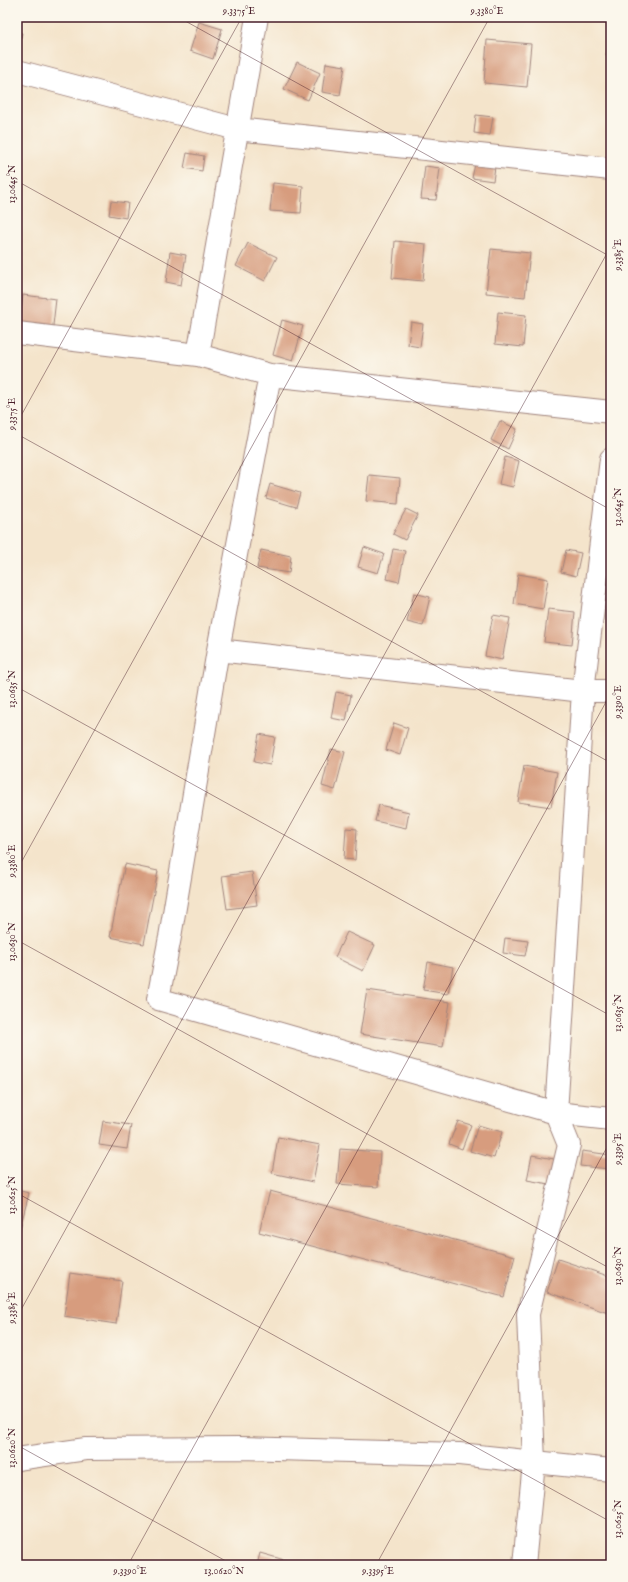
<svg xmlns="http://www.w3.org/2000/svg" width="628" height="1582" font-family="'IM FELL English',serif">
<rect width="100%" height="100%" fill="#fbf7ec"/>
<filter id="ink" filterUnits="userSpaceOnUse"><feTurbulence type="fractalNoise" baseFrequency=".025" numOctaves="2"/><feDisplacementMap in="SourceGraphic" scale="8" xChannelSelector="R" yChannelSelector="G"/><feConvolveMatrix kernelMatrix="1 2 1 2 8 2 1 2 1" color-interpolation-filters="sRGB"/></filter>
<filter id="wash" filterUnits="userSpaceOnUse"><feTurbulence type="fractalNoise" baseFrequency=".012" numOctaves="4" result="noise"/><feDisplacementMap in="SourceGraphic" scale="16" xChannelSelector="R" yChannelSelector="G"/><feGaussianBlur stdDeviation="0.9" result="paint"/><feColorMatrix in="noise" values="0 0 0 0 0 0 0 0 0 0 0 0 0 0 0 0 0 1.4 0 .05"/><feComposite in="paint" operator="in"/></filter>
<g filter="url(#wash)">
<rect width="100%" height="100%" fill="#f4e4cb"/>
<g id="blocks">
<path fill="#d79c7e" d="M 199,22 L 222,29 L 213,59 L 190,51 Z
M 17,32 L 22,33 L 19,47 L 17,46 Z
M 610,36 L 611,36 L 611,56 L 606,55 Z
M 487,40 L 531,44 L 527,87 L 484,83 Z
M 297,62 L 320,73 L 308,100 L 284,89 Z
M 326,63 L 345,66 L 340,95 L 322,92 Z
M 476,115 L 493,117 L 490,135 L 474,133 Z
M 187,153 L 204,156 L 202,171 L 184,168 Z
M 475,164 L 495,167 L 493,181 L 472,178 Z
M 425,166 L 440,168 L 436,200 L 421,199 Z
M 17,174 L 22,175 L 19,191 L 17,191 Z
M 273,183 L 303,186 L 301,213 L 270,211 Z
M 111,201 L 128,203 L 126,218 L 109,215 Z
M 395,241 L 426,244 L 423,281 L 392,278 Z
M 248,243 L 277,257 L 265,281 L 236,266 Z
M 491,249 L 530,253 L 525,297 L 486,293 Z
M 170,252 L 186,255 L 181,285 L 166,282 Z
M 23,295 L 56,299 L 52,334 L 19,330 Z
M 498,312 L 526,315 L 523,347 L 495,344 Z
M 282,320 L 303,326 L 293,361 L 273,355 Z
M 411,322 L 423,324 L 420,347 L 408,345 Z
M 500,421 L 517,429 L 508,449 L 491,440 Z
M 505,457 L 519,461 L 513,487 L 499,484 Z
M 369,475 L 400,478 L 398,504 L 366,501 Z
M 270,484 L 300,493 L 296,507 L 266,498 Z
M 406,509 L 418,515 L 405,540 L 393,534 Z
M 364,547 L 384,554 L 378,573 L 358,567 Z
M 393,549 L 405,551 L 399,582 L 387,579 Z
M 261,550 L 291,556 L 289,573 L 257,568 Z
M 566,550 L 581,553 L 576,576 L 561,572 Z
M 518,574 L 548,579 L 543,609 L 514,604 Z
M 414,593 L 430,597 L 423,626 L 407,622 Z
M 548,609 L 575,612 L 572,645 L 544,642 Z
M 493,615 L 510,618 L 502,660 L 485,656 Z
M 336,692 L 351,695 L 346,721 L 331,718 Z
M 394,723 L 408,728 L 400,755 L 386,750 Z
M 259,734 L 275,737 L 270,765 L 254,762 Z
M 331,749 L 345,752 L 335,790 L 322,786 Z
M 524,766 L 557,772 L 551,807 L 518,802 Z
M 379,805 L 409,812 L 406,828 L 375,821 Z
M 346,828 L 357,829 L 355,860 L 344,859 Z
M 125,864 L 158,871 L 144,944 L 110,937 Z
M 252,872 L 257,905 L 227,909 L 222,876 Z
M 347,932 L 375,945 L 363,971 L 335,957 Z
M 505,938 L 528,941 L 525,956 L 503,953 Z
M 428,962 L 453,967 L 448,994 L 423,990 Z
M 367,990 L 450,1002 L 443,1047 L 360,1034 Z
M 103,1121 L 131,1125 L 127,1149 L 99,1145 Z
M 458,1121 L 471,1125 L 462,1149 L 449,1144 Z
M 478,1125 L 502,1132 L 494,1158 L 470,1151 Z
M 278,1137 L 320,1145 L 313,1182 L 272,1173 Z
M 340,1149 L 380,1152 L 378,1187 L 337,1184 Z
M 582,1151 L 611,1155 L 609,1169 L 580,1166 Z
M 532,1155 L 554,1159 L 549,1184 L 527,1180 Z
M 17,1190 L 29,1193 L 18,1237 L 17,1237 Z
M 270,1191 L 515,1256 L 504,1297 L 259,1232 Z
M 558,1259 L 611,1277 L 611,1314 L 547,1292 Z
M 70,1273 L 122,1281 L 116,1324 L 64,1316 Z
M 260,1553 L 288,1561 L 287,1565 L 257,1565 Z"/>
</g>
</g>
<g filter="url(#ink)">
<use href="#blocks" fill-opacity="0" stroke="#9f827b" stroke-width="1"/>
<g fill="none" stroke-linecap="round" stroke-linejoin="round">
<g stroke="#9f827b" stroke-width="24">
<path id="minor" d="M 17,71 L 237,129 L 611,169
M 17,333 L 198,355 L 270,375 L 611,412
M 198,355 L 257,17
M 270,375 L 218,650 L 170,937 L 158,999 L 556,1113 L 611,1119
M 218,650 L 583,691 L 611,691
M 524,1565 L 534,1462 L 528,1314 L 569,1145 L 556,1113 L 583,691 L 611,459"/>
</g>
<g stroke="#9f827b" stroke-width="24">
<path id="major" d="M 17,1459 L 86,1449 L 240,1448 L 459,1454 L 611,1470"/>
</g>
<use href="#minor" stroke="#fff" stroke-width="22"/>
<use href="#major" stroke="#fff" stroke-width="22"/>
</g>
</g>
<path fill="none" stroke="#4a1f2b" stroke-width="1" stroke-opacity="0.45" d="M 178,17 L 611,257M 17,181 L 611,510M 17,423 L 242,17M 17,434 L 611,763M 17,687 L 611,1016M 17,870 L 490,17M 17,940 L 611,1269M 17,1193 L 611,1522M 17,1317 L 611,246M 17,1445 L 233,1565M 128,1565 L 611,693M 376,1565 L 611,1140"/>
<rect width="628" height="1582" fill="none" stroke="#fbf7ec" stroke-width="44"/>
<rect x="22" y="22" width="584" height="1538" fill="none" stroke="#4a1f2b" stroke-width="1.5"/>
<g font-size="10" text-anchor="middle" fill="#4a1f2b">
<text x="239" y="14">9.3375°E</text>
<text x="487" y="14">9.3380°E</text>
<text transform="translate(11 184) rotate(-90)" y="4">13.0645°N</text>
<text transform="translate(617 255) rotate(-90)" y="4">9.3385°E</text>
<text transform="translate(11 414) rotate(-90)" y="4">9.3375°E</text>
<text transform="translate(617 507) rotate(-90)" y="4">13.0645°N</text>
<text transform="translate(11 689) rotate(-90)" y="4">13.0635°N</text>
<text transform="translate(617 702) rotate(-90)" y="4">9.3390°E</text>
<text transform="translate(11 861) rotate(-90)" y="4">9.3380°E</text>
<text transform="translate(11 942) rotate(-90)" y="4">13.0630°N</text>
<text transform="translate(617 1013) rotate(-90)" y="4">13.0635°N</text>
<text transform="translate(617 1149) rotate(-90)" y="4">9.3395°E</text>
<text transform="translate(11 1195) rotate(-90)" y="4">13.0625°N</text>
<text transform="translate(617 1266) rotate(-90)" y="4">13.0630°N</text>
<text transform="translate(11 1308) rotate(-90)" y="4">9.3385°E</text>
<text transform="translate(11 1448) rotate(-90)" y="4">13.0620°N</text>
<text transform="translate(617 1519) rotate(-90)" y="4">13.0625°N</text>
<text x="130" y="1574">9.3390°E</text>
<text x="224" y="1574">13.0620°N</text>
<text x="378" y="1574">9.3395°E</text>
</g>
</svg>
